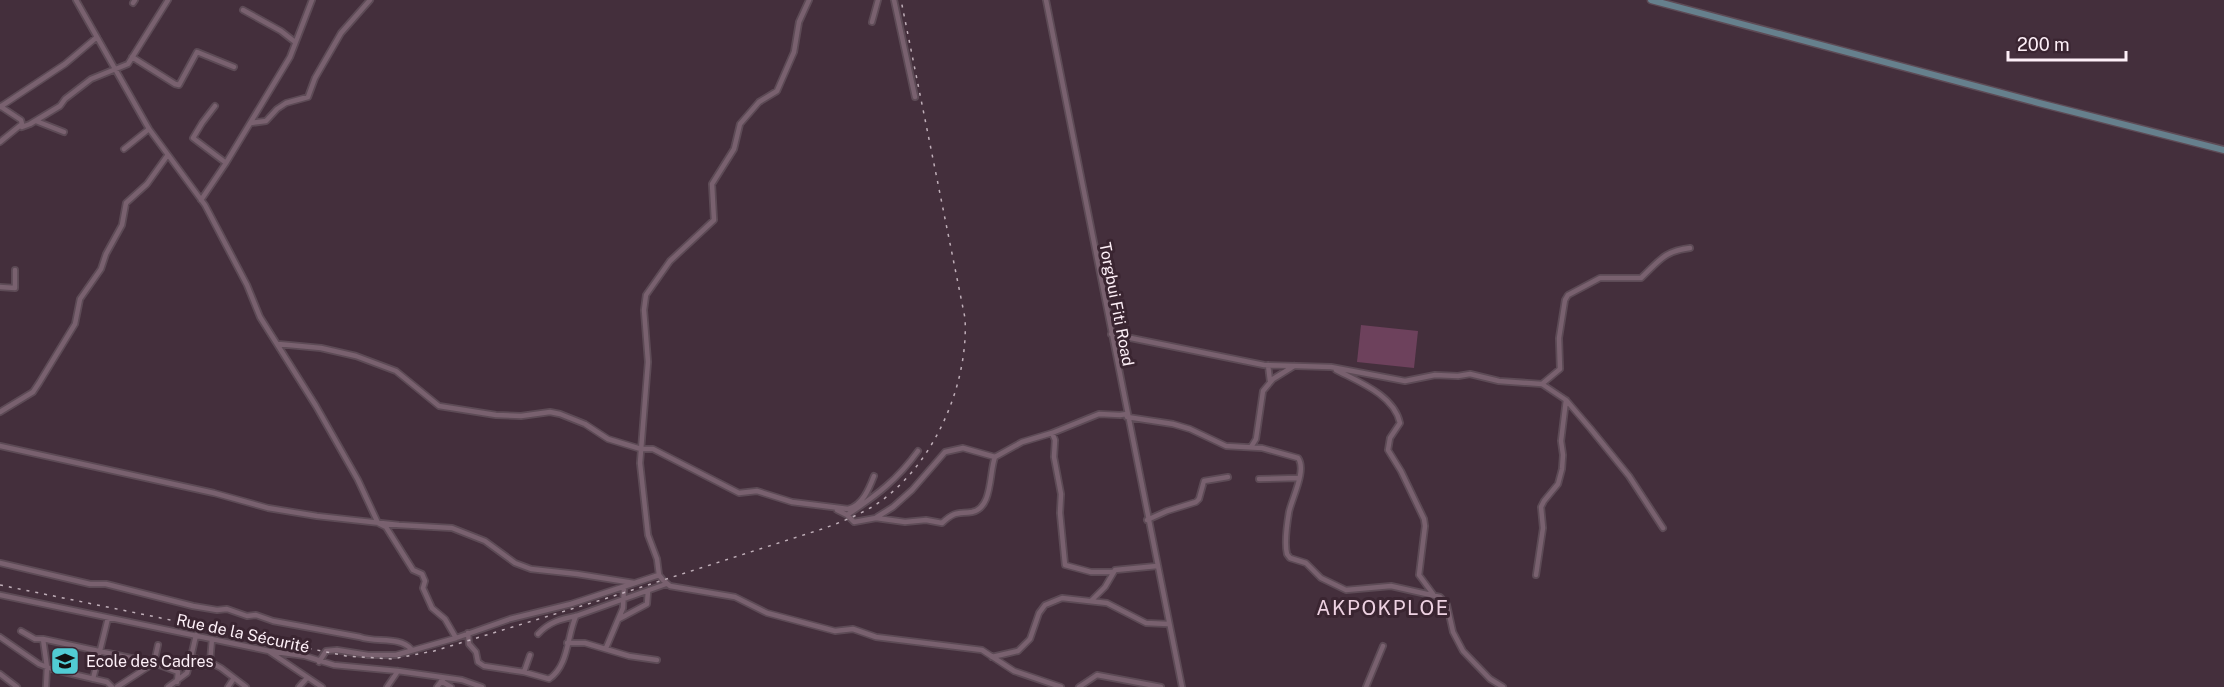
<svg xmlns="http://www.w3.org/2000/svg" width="2224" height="687" font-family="'Public Sans',sans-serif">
<rect width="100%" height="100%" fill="#442f3c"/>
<path fill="#6d415c" d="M 1361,325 L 1418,331 L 1414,368 L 1357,362 Z"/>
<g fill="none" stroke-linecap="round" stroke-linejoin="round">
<g stroke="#5d4b56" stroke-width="8">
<path id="street" d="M 76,0 L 149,129 L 205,205 L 247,285 L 260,317 L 316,406 L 358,480 L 378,523 L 386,527 L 413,570 L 422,574 L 425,581 L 423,588 L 432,608 L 445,619 L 456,638
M 809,0 L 799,22 L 794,52 L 777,91 L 759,102 L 740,124 L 734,149 L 712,184 L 714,220 L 670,261 L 646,295 L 644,310 L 648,362 L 640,463 L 648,535 L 657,559 L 659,575 L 663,580 L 670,586 L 735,597 L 767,613 L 835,631 L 853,629 L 876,637 L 982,650 L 1014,671 L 1061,687
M 894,0 L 915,97
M 1046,0 L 1182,687
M 133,3 L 135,0
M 243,10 L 281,31 L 295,42
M 872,22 L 878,0
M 132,57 L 175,84 L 179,85 L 197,52 L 234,67
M 0,106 L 21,120 L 22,124 L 0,142
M 215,106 L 202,123 L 193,138 L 226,163
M 0,107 L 65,64 L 97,37
M 36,121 L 64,132
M 251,123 L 266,121 L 277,109 L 286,103 L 308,97 L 315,78 L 341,33 L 370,0
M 22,127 L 30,124 L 60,106 L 65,99 L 91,79 L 128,64 L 168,0
M 124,149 L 149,129
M 201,200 L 226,163 L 290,57 L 312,0
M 0,287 L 15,288 L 15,270
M 1111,334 L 1264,365 L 1331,367 L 1405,381 L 1435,375 L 1458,376 L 1470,374 L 1499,381 L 1542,384 L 1566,400 L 1590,428 L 1629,476 L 1663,528
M 278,344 L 321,348 L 356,356 L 396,371 L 439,406 L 496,415 L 521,416 L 550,412 L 560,414 L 585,424 L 608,439 L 641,449 L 653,449 L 739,493 L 757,491 L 792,502 L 848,509 C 862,506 869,489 874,476
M 1268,365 L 1270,381
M 1336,370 C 1359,382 1394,395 1400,423 L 1390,438 L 1388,450 L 1401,471 L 1424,519 L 1425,526 L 1419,575 L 1433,594
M 1542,384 L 1560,369 L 1559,338 L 1565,300 L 1568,295 L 1600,278 L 1641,278 C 1659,261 1664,251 1690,248
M 0,412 L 33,392 L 39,383 L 75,324 L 80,299 L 101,269 L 106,254 L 122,225 L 126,203 L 147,184 L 167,156
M 1127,417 L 1173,424 L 1190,429 L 1226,446 L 1262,448 L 1298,458 C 1307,470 1292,498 1289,512 C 1287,524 1284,542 1287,554 L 1290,558 L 1306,563 L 1321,578 L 1346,590 L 1391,586 L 1440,597 L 1447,605 L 1453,632 L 1463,651 L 1490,679 L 1503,687
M 1052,433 L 1055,440 L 1054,457 L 1061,494 L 1060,513 L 1065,565 L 1091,572 L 1113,572
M 0,446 L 214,493 L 268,508 L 317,516 L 399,525 L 452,528 L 485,541 L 515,563 L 531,569 L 577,574 L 634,583
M 1251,447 L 1256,439 L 1263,391 L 1273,379 L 1294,366
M 1259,479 L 1298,478
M 837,510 L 847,515 L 854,522 L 876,518 L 905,522 L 926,520 L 942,523 C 955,511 957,514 972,512 C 993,508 989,472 995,457 L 1022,442 L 1052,433 L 1099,414 L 1120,415 L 1127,414
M 847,515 C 877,495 897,480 918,451
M 877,517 L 893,507 L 912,490 L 945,452 L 963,448 L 995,457
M 1147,520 L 1167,511 L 1196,502 L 1199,499 L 1204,481 L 1228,477
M 0,563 L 90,584 L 106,584 L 193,606 L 217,610 L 227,609 L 247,616 L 256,615 L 273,621 L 360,637 C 376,643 399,636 411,649
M 1536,575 L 1543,528 L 1541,507 L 1544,501 L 1558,484 L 1562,469 L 1563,455 L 1561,441 L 1566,400
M 0,595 L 269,651 L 305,656 L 334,665 L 398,671 L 462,680 L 482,687
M 1091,601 L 1105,587 L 1115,570 L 1157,566
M 619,619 L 647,604 L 648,591
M 21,631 L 35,639 L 43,639 L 154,663 L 178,672 L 177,682
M 468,633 L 469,644 L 476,652 L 478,662 L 484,666 L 524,672 L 549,679 C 569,666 567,635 576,616
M 538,634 C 549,622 561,619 576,616 L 666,584
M 0,637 L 39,664 L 55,670 L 107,682 L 112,687
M 43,639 L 47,667 L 46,687
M 567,643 L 585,643 L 629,656 L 657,660
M 606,648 L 623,608 L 624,587
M 270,652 L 322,687
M 191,657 L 196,635
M 992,657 L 1018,651 L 1030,639 L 1039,613 L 1045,605 L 1062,598 L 1107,603 L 1146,623 L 1168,624
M 210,662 L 221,668 L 246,687
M 319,662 L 326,651 L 337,650 L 368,655 L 396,655 L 456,638 L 510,619 L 571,604 L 659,575
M 524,672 L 530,655
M 0,674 L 17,687
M 93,679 L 108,618
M 441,681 L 451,687
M 117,687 L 154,663 L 158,645
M 168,687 L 187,673 L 191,657 L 210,662 L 212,639
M 228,687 L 234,678
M 299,687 L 307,678
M 387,687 L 398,671
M 437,687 L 444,678
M 1079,687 L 1097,675 L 1161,687
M 1366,687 L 1383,646"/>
</g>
<g stroke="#5d4b56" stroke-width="9">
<path id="secondary" d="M 1651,0 L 2039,103 L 2224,150"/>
</g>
<use href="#street" stroke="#79616f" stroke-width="4.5"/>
<use href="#secondary" stroke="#66808d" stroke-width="6"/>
<path stroke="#c0afb9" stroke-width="1.5" stroke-dasharray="3 6" stroke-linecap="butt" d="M 0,585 L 346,656 L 392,659 L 434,651 L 601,600 L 822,529 C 839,523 856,516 872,507 C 932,470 969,386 965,318 L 901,0"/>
</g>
<defs>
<g id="university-square" transform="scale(1.5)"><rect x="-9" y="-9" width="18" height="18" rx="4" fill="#51ccd4" stroke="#3a2531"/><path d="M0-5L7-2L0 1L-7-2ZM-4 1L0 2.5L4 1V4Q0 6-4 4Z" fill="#111"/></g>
</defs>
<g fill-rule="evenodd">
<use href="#university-square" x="65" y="661"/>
</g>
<g text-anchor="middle" stroke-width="6" stroke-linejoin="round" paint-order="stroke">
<g font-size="16" fill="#fdeff7" stroke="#3a2531">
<text transform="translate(1117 304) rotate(79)" y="6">Torgbui Fiti Road</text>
<text transform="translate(243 633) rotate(12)" y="6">Rue de la Sécurité</text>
</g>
<g font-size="16" fill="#fdeff7" stroke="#3a2531" text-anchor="start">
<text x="86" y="667">Ecole des Cadres</text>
</g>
<g font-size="20" letter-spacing="1.5" fill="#eed2e2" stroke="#3a2531">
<text x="1383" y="615">AKPOKPLOE</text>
</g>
</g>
<path d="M2008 51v9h118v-9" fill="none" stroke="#fdeff7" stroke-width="3"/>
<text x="2017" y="51" font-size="18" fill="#fdeff7" stroke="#3a2531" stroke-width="4.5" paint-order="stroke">200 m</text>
</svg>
